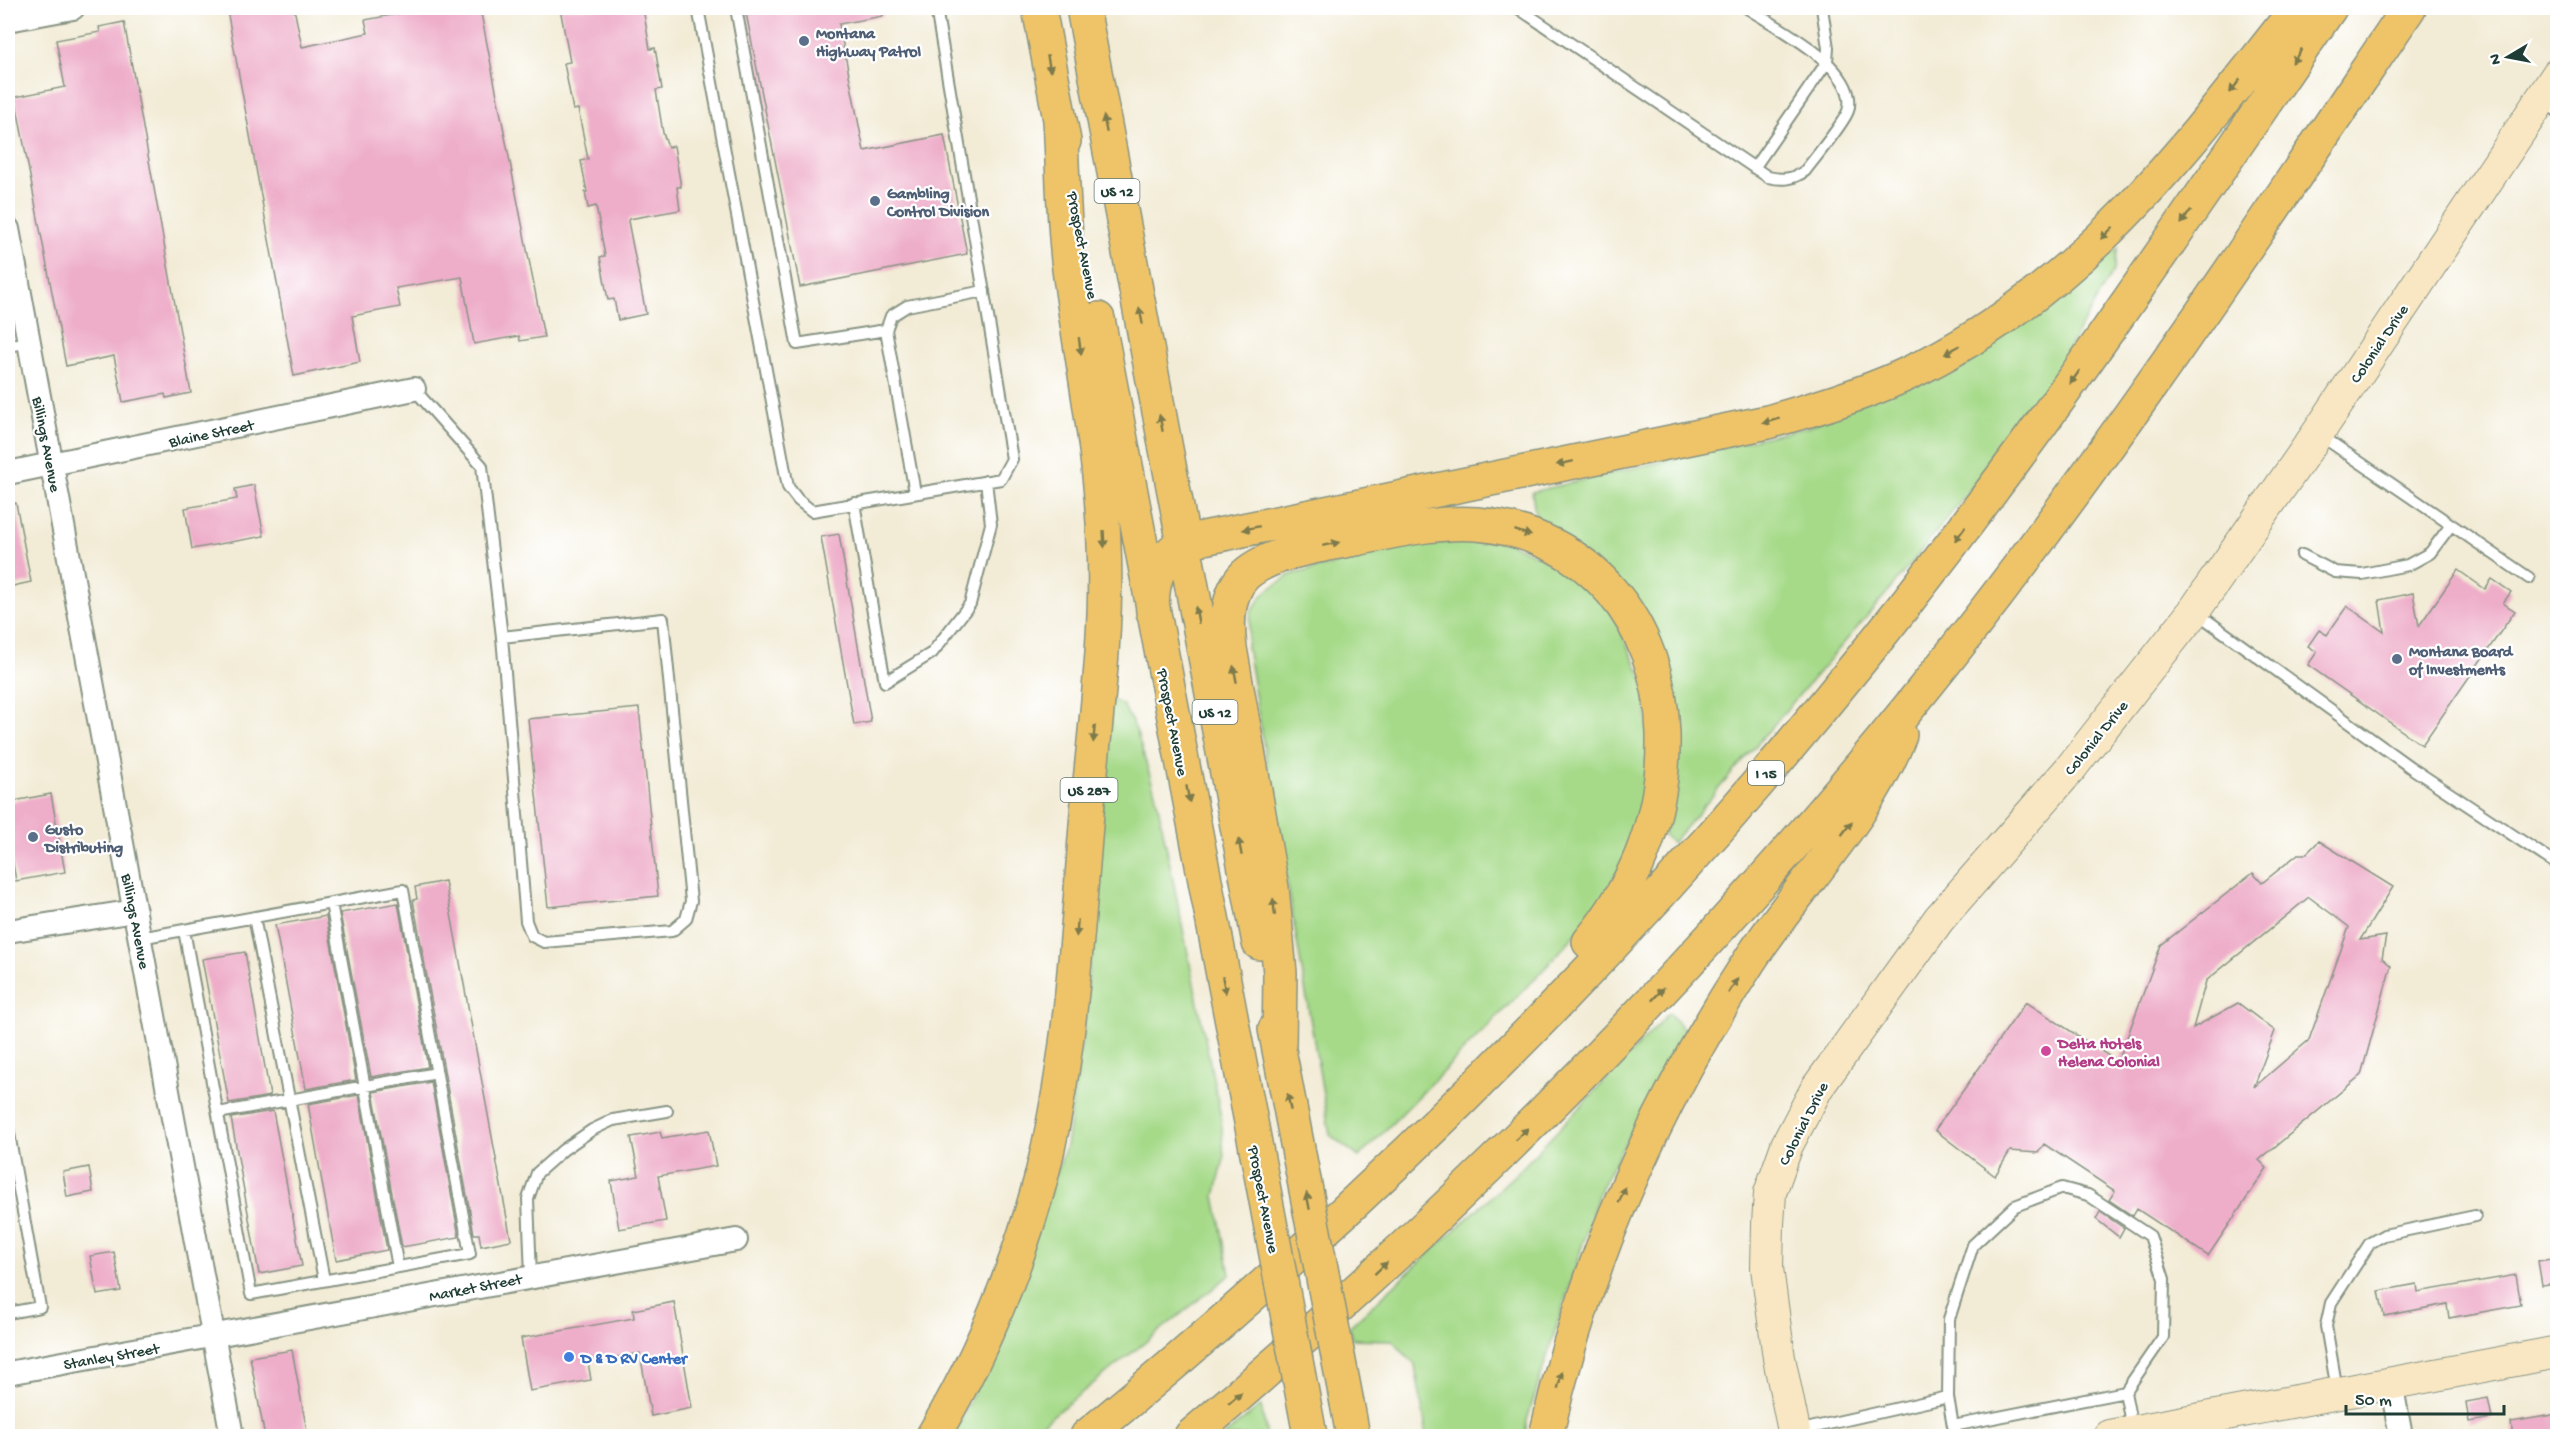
<svg xmlns="http://www.w3.org/2000/svg" width="2565" height="1444" font-family="'Gochi Hand',sans-serif">
<rect width="100%" height="100%" fill="#fff"/>
<filter id="ink" filterUnits="userSpaceOnUse"><feTurbulence type="fractalNoise" baseFrequency=".0167" numOctaves="2"/><feDisplacementMap in="SourceGraphic" scale="12" xChannelSelector="R" yChannelSelector="G"/><feConvolveMatrix kernelMatrix="1 2 1 2 8 2 1 2 1" color-interpolation-filters="sRGB"/></filter>
<filter id="wash" filterUnits="userSpaceOnUse"><feTurbulence type="fractalNoise" baseFrequency=".008" numOctaves="4" result="noise"/><feDisplacementMap in="SourceGraphic" scale="24" xChannelSelector="R" yChannelSelector="G"/><feGaussianBlur stdDeviation="1.35" result="paint"/><feColorMatrix in="noise" values="0 0 0 0 0 0 0 0 0 0 0 0 0 0 0 0 0 1.4 0 .05"/><feComposite in="paint" operator="in"/></filter>
<g filter="url(#wash)">
<rect width="100%" height="100%" fill="#f2ebd5"/>
<path fill="#a6da89" stroke="#628c5e" stroke-width="1.5" d="M 2118,248 L 2114,269 L 2033,411 L 1892,587 L 1672,843 L 1664,835 L 1670,680 L 1537,526 L 1532,492 L 1808,427 L 1995,339 Z
M 1470,540 L 1507,542 L 1558,565 L 1603,596 L 1644,681 L 1649,752 L 1642,821 L 1601,906 L 1545,968 L 1359,1157 L 1330,1135 L 1247,647 L 1251,612 L 1264,593 L 1290,575 L 1415,544 Z
M 1110,699 L 1123,705 L 1136,730 L 1156,796 L 1221,1117 L 1224,1159 L 1215,1196 L 1230,1275 L 1027,1436 L 954,1436 L 1004,1325 L 1066,1146 L 1085,1020 Z
M 1669,1013 L 1686,1032 L 1600,1189 L 1527,1420 L 1525,1436 L 1427,1436 L 1415,1365 L 1392,1340 L 1352,1339 L 1349,1327 L 1521,1169 Z
M 1261,1406 L 1267,1436 L 1223,1436 Z"/>
<g id="blocks">
<path fill="#eeadc9" fill-rule="evenodd" d="M 243,8 L 294,8 L 302,47 L 368,33 L 365,20 L 413,11 L 412,8 L 480,8 L 544,337 L 520,341 L 519,336 L 474,344 L 462,277 L 396,288 L 400,307 L 352,316 L 360,362 L 294,376 L 227,10 Z
M 560,8 L 643,8 L 650,49 L 655,48 L 662,89 L 656,90 L 663,133 L 668,147 L 674,146 L 681,187 L 677,187 L 680,210 L 629,219 L 628,221 L 646,314 L 618,320 L 614,299 L 608,300 L 600,257 L 605,256 L 596,206 L 588,208 L 585,192 L 587,192 L 581,161 L 588,159 L 578,109 L 573,110 L 564,63 L 570,62 Z
M 745,8 L 882,8 L 883,16 L 839,24 L 864,151 L 944,135 L 967,254 L 800,287 Z
M 124,22 L 191,393 L 166,398 L 165,394 L 123,402 L 114,356 L 66,366 L 15,97 L 65,87 L 56,40 L 100,32 L 99,27 Z
M 254,485 L 264,536 L 192,549 L 185,508 L 237,499 L 235,489 Z
M 16,503 L 31,582 L 8,587 L 8,504 Z
M 839,534 L 871,722 L 854,725 L 821,537 Z
M 2458,570 L 2485,589 L 2492,579 L 2511,592 L 2503,603 L 2515,611 L 2422,745 L 2308,665 L 2317,652 L 2308,646 L 2319,630 L 2327,635 L 2347,606 L 2384,632 L 2379,600 L 2389,598 L 2413,593 L 2419,626 Z
M 639,708 L 658,896 L 548,907 L 528,719 Z
M 51,794 L 65,872 L 16,881 L 8,834 L 8,802 Z
M 2319,841 L 2393,887 L 2360,940 L 2386,936 L 2382,958 L 2391,966 L 2361,1075 L 2259,1160 L 2267,1168 L 2208,1256 L 2137,1209 L 2133,1216 L 2109,1200 L 2115,1191 L 2044,1144 L 2038,1153 L 2010,1151 L 1995,1176 L 1935,1130 L 2026,1002 L 2118,1062 L 2161,945 L 2253,873 L 2262,883 L 2298,854 L 2306,854 ZM 2309,897 L 2349,927 L 2309,1040 L 2254,1087 L 2275,1031 L 2238,1003 L 2193,1028 L 2206,981 Z
M 445,881 L 511,1240 L 481,1246 L 479,1234 L 474,1234 L 413,900 L 417,899 L 415,887 Z
M 398,903 L 428,1067 L 371,1077 L 340,913 Z
M 326,916 L 356,1080 L 306,1089 L 275,925 Z
M 245,952 L 270,1096 L 229,1103 L 202,959 Z
M 431,1082 L 459,1237 L 402,1247 L 373,1092 Z
M 359,1095 L 387,1250 L 336,1260 L 308,1104 Z
M 273,1111 L 302,1266 L 259,1274 L 231,1118 Z
M 709,1130 L 716,1166 L 658,1176 L 666,1221 L 619,1229 L 611,1181 L 639,1176 L 631,1137 L 660,1132 L 662,1138 Z
M 89,1167 L 93,1192 L 67,1197 L 63,1172 Z
M 2100,1212 L 2124,1228 L 2119,1237 L 2096,1219 Z
M 114,1252 L 121,1291 L 97,1295 L 90,1256 Z
M 2558,1258 L 2558,1283 L 2542,1285 L 2538,1261 Z
M 2516,1275 L 2521,1305 L 2449,1318 L 2447,1304 L 2384,1316 L 2379,1291 L 2417,1284 L 2418,1292 Z
M 674,1302 L 692,1408 L 651,1416 L 640,1353 L 588,1362 L 591,1380 L 530,1391 L 521,1338 L 634,1318 L 633,1310 Z
M 292,1350 L 308,1437 L 265,1437 L 250,1357 Z
M 2488,1398 L 2492,1418 L 2469,1422 L 2466,1402 Z
M 2558,1414 L 2558,1437 L 2513,1437 L 2511,1422 Z"/>
</g>
</g>
<g filter="url(#ink)">
<use href="#blocks" fill-opacity="0" stroke="#889484" stroke-width="1.5"/>
<g fill="none" stroke-linecap="round" stroke-linejoin="round">
<g stroke="#889484" stroke-width="14">
<path id="lane" d="M 698,8 L 788,487 L 798,500 L 812,511 L 1001,479 L 1012,459 L 936,8
M 736,8 L 797,344 L 886,330
M 1518,8 L 1768,177 C 1782,180 1792,180 1805,171 C 1814,159 1844,123 1848,111 C 1861,69 1776,27 1747,8
M 2544,100 L 2558,112
M 1754,168 L 1827,62 L 1828,48 L 1822,8
M 8,346 L 29,342
M 414,389 L 482,466 L 502,637 L 663,619 L 691,901 L 686,919 L 672,931 L 544,942 L 532,936 L 526,921 L 502,637
M 2320,435 L 2529,578
M 915,493 L 886,330 L 891,316 L 907,306 L 984,291
M 854,503 L 885,682 L 932,653 L 970,604 L 991,524 L 986,481
M 2302,555 L 2335,572 L 2362,574 L 2408,565 L 2430,553 L 2451,525
M 2197,613 L 2410,767 L 2558,865
M 331,903 L 398,1267
M 254,917 L 324,1280
M 140,938 L 403,890 L 470,1254 L 251,1294 L 184,930
M 218,1113 L 437,1073
M 8,1128 L 40,1307 L 8,1313
M 531,1276 L 528,1199 L 537,1173 L 563,1150 L 592,1130 L 613,1120 L 667,1111
M 2337,1390 L 2326,1326 L 2331,1303 L 2370,1243 L 2384,1235 L 2475,1216
M 1948,1397 L 1953,1426 L 2125,1392
M 1797,1431 L 1948,1397 L 1949,1319 L 1973,1245 L 2015,1206 L 2062,1188 L 2088,1195 L 2150,1236 L 2164,1279 L 2163,1337 L 2125,1392 L 2132,1428"/>
</g>
<g stroke="#889484" stroke-width="26">
<path id="street" d="M 8,20 L 73,8
M 8,229 L 232,1436
M 8,473 L 414,389
M 8,931 L 135,911
M 8,1373 L 736,1240
M 2391,1383 L 2401,1436"/>
</g>
<g stroke="#889484" stroke-width="34">
<path id="secondary" d="M 1795,1436 L 1779,1358 L 1767,1268 L 1768,1224 L 1770,1193 L 1787,1145 L 1817,1088 L 1939,919 L 2070,769 L 2194,611 L 2318,433 L 2558,74
M 2109,1436 L 2558,1352"/>
</g>
<g stroke="#889484" stroke-width="36">
<path id="highway" d="M 1039,8 L 1064,141
M 1083,8 L 1259,943
M 1098,319 L 1263,1185
M 1153,612 C 1150,583 1160,552 1189,541 L 1768,422 C 1814,409 1861,395 1905,375 C 2079,293 2182,154 2297,8
M 1275,1029 L 1299,1154
M 1279,1049 L 1280,973 L 1272,888 L 1230,648 C 1227,624 1226,594 1245,575 C 1270,552 1323,545 1356,539 C 1396,531 1437,521 1477,524 C 1590,534 1660,623 1663,733 C 1665,812 1639,881 1589,942
M 1347,1403 L 1353,1436
M 933,1436 C 980,1357 1016,1271 1040,1182 C 1071,1062 1077,936 1087,813 C 1095,724 1108,633 1104,544 C 1101,452 1081,360 1069,269 C 1063,220 1063,170 1060,120
M 1087,1436 C 1404,1176 1695,880 1944,554 C 2080,377 2204,191 2330,8
M 1191,1436 C 1453,1214 1698,969 1914,701 C 2093,480 2250,243 2409,8
M 1546,1436 C 1584,1265 1654,1107 1750,960 C 1799,885 1868,818 1900,735"/>
</g>
<use href="#lane" stroke="#fff" stroke-width="10"/>
<use href="#street" stroke="#fff" stroke-width="22"/>
<use href="#secondary" stroke="#f9e7c3" stroke-width="32"/>
<use href="#highway" stroke="#efc469" stroke-width="33"/>
<g stroke="#889484" stroke-width="36" stroke-linecap="butt">
<path id="highway-bridge" d="M 1299,1154 L 1347,1403
M 1263,1185 L 1310,1435"/>
</g>
<use href="#highway-bridge" stroke="#efc469" stroke-width="33"/>
</g>
<defs><path id="oneway-solid" d="M-6-.8H1V-3.2L6.5 0L1 3.2V.8H-6Z" transform="scale(1.5)"/></defs>
<g fill="#7d7a4c">
<use href="#oneway-solid" transform="translate(2297 56) rotate(124)"/>
<use href="#oneway-solid" transform="translate(1049 64) rotate(79)"/>
<use href="#oneway-solid" transform="translate(2235 86) rotate(128)"/>
<use href="#oneway-solid" transform="translate(1105 124) rotate(-101)"/>
<use href="#oneway-solid" transform="translate(2186 217) rotate(125)"/>
<use href="#oneway-solid" transform="translate(2107 233) rotate(136)"/>
<use href="#oneway-solid" transform="translate(1141 316) rotate(-101)"/>
<use href="#oneway-solid" transform="translate(1080 346) rotate(82)"/>
<use href="#oneway-solid" transform="translate(1952 350) rotate(150)"/>
<use href="#oneway-solid" transform="translate(2075 377) rotate(125)"/>
<use href="#oneway-solid" transform="translate(1771 421) rotate(165)"/>
<use href="#oneway-solid" transform="translate(1161 423) rotate(-101)"/>
<use href="#oneway-solid" transform="translate(1565 463) rotate(168)"/>
<use href="#oneway-solid" transform="translate(1251 528) rotate(168)"/>
<use href="#oneway-solid" transform="translate(1523 533) rotate(18)"/>
<use href="#oneway-solid" transform="translate(1960 534) rotate(127)"/>
<use href="#oneway-solid" transform="translate(1104 539) rotate(87)"/>
<use href="#oneway-solid" transform="translate(1331 544) rotate(-12)"/>
<use href="#oneway-solid" transform="translate(1197 615) rotate(-101)"/>
<use href="#oneway-solid" transform="translate(1235 674) rotate(-101)"/>
<use href="#oneway-solid" transform="translate(1094 734) rotate(95)"/>
<use href="#oneway-solid" transform="translate(1188 794) rotate(79)"/>
<use href="#oneway-solid" transform="translate(1847 828) rotate(-53)"/>
<use href="#oneway-solid" transform="translate(1240 847) rotate(-101)"/>
<use href="#oneway-solid" transform="translate(1274 907) rotate(-96)"/>
<use href="#oneway-solid" transform="translate(1077 928) rotate(95)"/>
<use href="#oneway-solid" transform="translate(1224 985) rotate(79)"/>
<use href="#oneway-solid" transform="translate(1733 986) rotate(-57)"/>
<use href="#oneway-solid" transform="translate(1658 994) rotate(-47)"/>
<use href="#oneway-solid" transform="translate(1289 1102) rotate(-101)"/>
<use href="#oneway-solid" transform="translate(1522 1134) rotate(-45)"/>
<use href="#oneway-solid" transform="translate(1622 1195) rotate(-67)"/>
<use href="#oneway-solid" transform="translate(1308 1201) rotate(-101)"/>
<use href="#oneway-solid" transform="translate(1381 1268) rotate(-43)"/>
<use href="#oneway-solid" transform="translate(1560 1380) rotate(-75)"/>
<use href="#oneway-solid" transform="translate(1235 1398) rotate(-41)"/>
</g>
</g>
<g fill="#5c6f8a" stroke="#fff" stroke-width="2">
<circle cx="804" cy="41" r="6"/>
<circle cx="875" cy="201" r="6"/>
<circle cx="2397" cy="659" r="6"/>
<circle cx="33" cy="837" r="6"/>
</g>
<circle fill="#d1479c" stroke="#fff" stroke-width="2" cx="2046" cy="1051" r="6"/>
<circle fill="#3f7fe0" stroke="#fff" stroke-width="2" cx="569" cy="1357" r="6"/>
<g text-anchor="middle" stroke-width="4.5" stroke-linejoin="round" paint-order="stroke">
<g fill="#fff" stroke="#627771" stroke-width="1.5">
<rect x="1094.5" y="179" width="45" height="24" rx="4.5"/>
<rect x="1192.5" y="700" width="45" height="24" rx="4.5"/>
<rect x="1748" y="761" width="36" height="24" rx="4.5"/>
<rect x="1060.5" y="778" width="57" height="24" rx="4.5"/>
</g>
<g font-size="15" font-weight="bold" fill="#1f3d34">
<text x="1117" y="196">US 12</text>
<text x="1215" y="717">US 12</text>
<text x="1766" y="778">I 15</text>
<text x="1089" y="795">US 287</text>
</g>
<g font-size="16" font-weight="bold" fill="#4e5e75" stroke="#fff" text-anchor="start">
<text x="816" y="38">Montana<tspan x="816" dy="18">Highway Patrol</tspan></text>
<text x="887" y="198">Gambling<tspan x="887" dy="18">Control Division</tspan></text>
<text x="2409" y="656">Montana Board<tspan x="2409" dy="18">of Investments</tspan></text>
<text x="45" y="834">Gusto<tspan x="45" dy="18">Distributing</tspan></text>
</g>
<g font-size="16" fill="#1f3d34" stroke="#fff">
<text transform="translate(1084 245) rotate(79)" y="6">Prospect Avenue</text>
<text transform="translate(2378 343) rotate(-56)" y="6">Colonial Drive</text>
<text transform="translate(211 432) rotate(-12)" y="6">Blaine Street</text>
<text transform="translate(48 444) rotate(79)" y="6">Billings Avenue</text>
<text transform="translate(1174 722) rotate(79)" y="6">Prospect Avenue</text>
<text transform="translate(2095 737) rotate(-51)" y="6">Colonial Drive</text>
<text transform="translate(137 921) rotate(79)" y="6">Billings Avenue</text>
<text transform="translate(1802 1123) rotate(-63)" y="6">Colonial Drive</text>
<text transform="translate(1265 1199) rotate(79)" y="6">Prospect Avenue</text>
<text transform="translate(475 1286) rotate(-11)" y="6">Market Street</text>
<text transform="translate(111 1355) rotate(-10)" y="6">Stanley Street</text>
</g>
<g font-size="16" font-weight="bold" fill="#b23c85" stroke="#fff" text-anchor="start">
<text x="2058" y="1048">Delta Hotels<tspan x="2058" dy="18">Helena Colonial</tspan></text>
</g>
<g font-size="16" font-weight="bold" fill="#366cbe" stroke="#fff" text-anchor="start">
<text x="581" y="1363">D &amp; D RV Center</text>
</g>
</g>
<rect width="2565" height="1444" fill="none" stroke="#fff" stroke-width="30"/>
<g transform="translate(2508 57) rotate(260)" stroke="#ffffff" stroke-width="4.5" paint-order="stroke">
<path d="M0-4.5L10 22L0 15L-10 22Z" fill="#1f3d34"/>
<text y="-9" font-size="16" font-weight="bold" text-anchor="middle" fill="#1f3d34">N</text>
</g>
<path d="M2346 1405v9h158v-9" fill="none" stroke="#1f3d34" stroke-width="3"/>
<text x="2355" y="1405" font-size="18" fill="#1f3d34" stroke="#ffffff" stroke-width="4.5" paint-order="stroke">50 m</text>
</svg>
